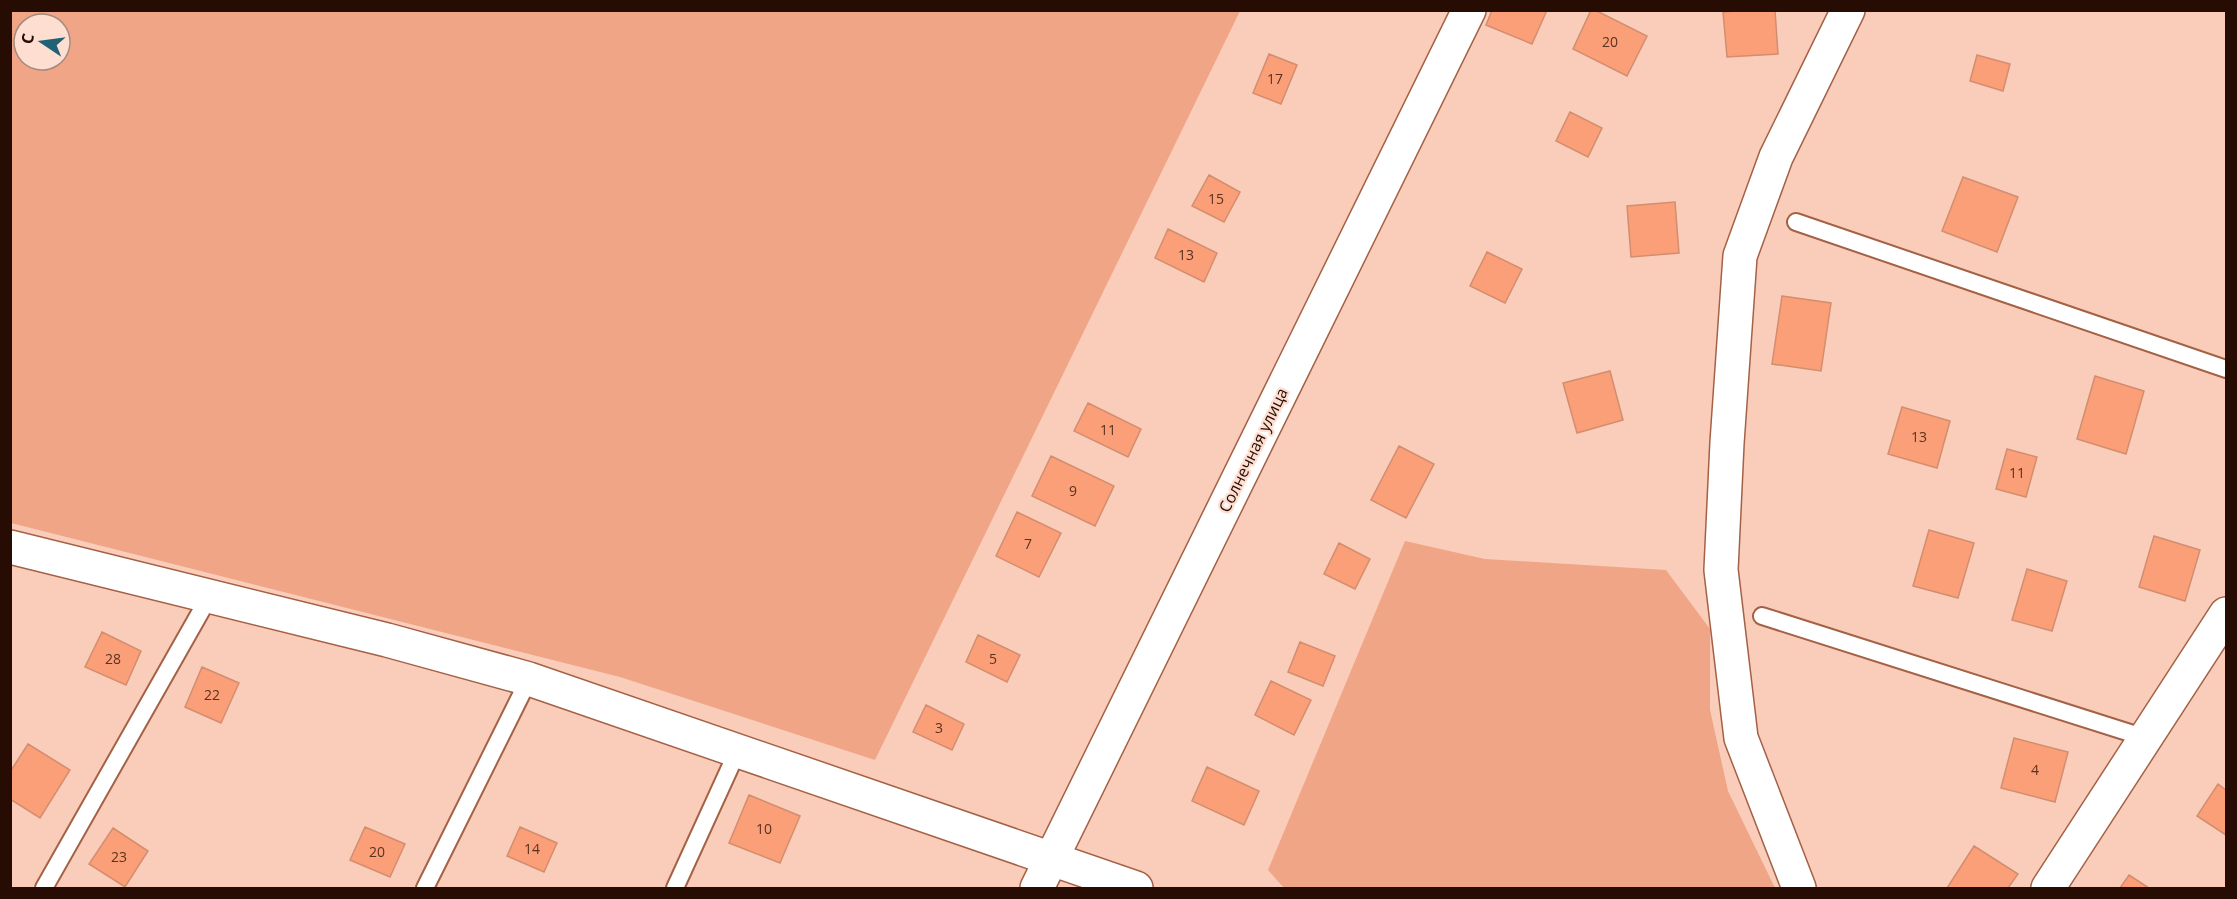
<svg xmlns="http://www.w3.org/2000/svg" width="2237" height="899" font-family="'Open Sans',sans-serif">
<rect width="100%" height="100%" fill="#facdba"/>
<path fill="#f0a586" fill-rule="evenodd" d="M 10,11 L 11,10 L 1240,11 L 875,760 L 620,677 L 11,523 ZM 24,24 L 60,24 L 60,60 L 24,60 Z
M 1405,541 L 1485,559 L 1666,570 L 1710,629 L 1710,710 L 1728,791 L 1775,888 L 1284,888 L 1268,870 Z"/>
<path fill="#fa9f78" stroke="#d38d6f" stroke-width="1.5" d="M 1492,10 L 1547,10 L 1532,44 L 1486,25 Z
M 1591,10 L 1595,10 L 1647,36 L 1627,76 L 1573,49 Z
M 1747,10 L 1775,10 L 1778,54 L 1727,57 L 1723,12 Z
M 1269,54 L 1297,65 L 1281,104 L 1253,93 Z
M 1977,55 L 2010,64 L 2003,91 L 1970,81 Z
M 1570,112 L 1602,128 L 1588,157 L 1556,141 Z
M 1209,175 L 1240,192 L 1224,222 L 1192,206 Z
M 1963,177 L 2018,197 L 1997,252 L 1942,231 Z
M 1675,202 L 1679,253 L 1631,257 L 1627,206 Z
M 1168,229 L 1217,253 L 1204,282 L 1155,258 Z
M 1487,252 L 1522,269 L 1505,303 L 1470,286 Z
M 1782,296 L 1831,303 L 1821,371 L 1772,364 Z
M 1610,371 L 1623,420 L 1577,433 L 1563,383 Z
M 2095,376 L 2144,391 L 2126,454 L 2077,439 Z
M 1088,403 L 1141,429 L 1128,457 L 1074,431 Z
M 1902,407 L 1950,421 L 1937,468 L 1888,454 Z
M 1399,446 L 1434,464 L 1406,518 L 1371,500 Z
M 2007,449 L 2037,457 L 2026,497 L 1996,489 Z
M 1051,456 L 1114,486 L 1095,526 L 1032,496 Z
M 1017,512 L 1061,533 L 1039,577 L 996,556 Z
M 1929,530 L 1974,543 L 1958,598 L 1913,586 Z
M 2154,536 L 2200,550 L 2185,601 L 2139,587 Z
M 1339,543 L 1370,559 L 1355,589 L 1324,574 Z
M 2027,569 L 2067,581 L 2052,631 L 2012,620 Z
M 102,632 L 141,651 L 126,685 L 85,667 Z
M 978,635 L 1020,655 L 1007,682 L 966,662 Z
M 1300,642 L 1335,656 L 1323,686 L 1288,672 Z
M 202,667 L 239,683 L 221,723 L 185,707 Z
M 1271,681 L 1311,700 L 1294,735 L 1255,715 Z
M 926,705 L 964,724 L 952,750 L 913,732 Z
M 2014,738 L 2068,752 L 2055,802 L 2001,788 Z
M 28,744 L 70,770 L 40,818 L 10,799 L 10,772 Z
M 1207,767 L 1259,791 L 1244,825 L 1192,801 Z
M 2218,784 L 2226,790 L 2226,835 L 2197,816 Z
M 749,795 L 800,816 L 780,863 L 729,843 Z
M 365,827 L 405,844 L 390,877 L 350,860 Z
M 520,827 L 557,843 L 544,872 L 507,856 Z
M 113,828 L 148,851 L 125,887 L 89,864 Z
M 1974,846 L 2018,874 L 2008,888 L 1947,888 Z
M 2129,875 L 2149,888 L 2120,888 Z"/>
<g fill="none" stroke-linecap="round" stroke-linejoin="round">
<g stroke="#a46145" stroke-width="20">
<path id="lane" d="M 1796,222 L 2226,369
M 1762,616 L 2146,738
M 44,888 L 209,597
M 425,888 L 529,679
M 675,888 L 738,750"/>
</g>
<g stroke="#a46145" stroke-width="36">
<path id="street" d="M 10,547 L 387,640 L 529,679 L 1136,888
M 1037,888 L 1469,10
M 1799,888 L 1741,738 L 1721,570 L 1727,443 L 1740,256 L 1776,157 L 1848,10
M 2048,888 L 2226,614"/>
</g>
<use href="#lane" stroke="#fff" stroke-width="16"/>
<use href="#street" stroke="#fff" stroke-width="33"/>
</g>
<g text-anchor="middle" stroke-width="4.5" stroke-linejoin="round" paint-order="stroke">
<g font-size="14" fill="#5b3120">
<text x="1610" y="47">20</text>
<text x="1275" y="84">17</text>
<text x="1216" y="204">15</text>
<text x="1186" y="260">13</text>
<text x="1108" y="435">11</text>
<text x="1919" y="442">13</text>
<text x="2017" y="478">11</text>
<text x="1073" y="496">9</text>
<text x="1028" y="549">7</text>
<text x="113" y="664">28</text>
<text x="993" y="664">5</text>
<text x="212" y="700">22</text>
<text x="939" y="733">3</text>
<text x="2035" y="775">4</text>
<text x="764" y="834">10</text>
<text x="532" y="854">14</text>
<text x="377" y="857">20</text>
<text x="119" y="862">23</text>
</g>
<g font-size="16" fill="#260c03" stroke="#fdded1">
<text transform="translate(1253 450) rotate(-64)" y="6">Солнечная улица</text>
</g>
</g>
<rect width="2237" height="899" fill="none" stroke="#260c03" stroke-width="24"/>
<g transform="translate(42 42) rotate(283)"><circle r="28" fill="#fdded1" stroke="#a78a7f" stroke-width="1.5"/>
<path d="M0-4.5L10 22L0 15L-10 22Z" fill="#206176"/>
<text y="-9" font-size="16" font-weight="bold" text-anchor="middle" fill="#260c03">С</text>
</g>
</svg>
